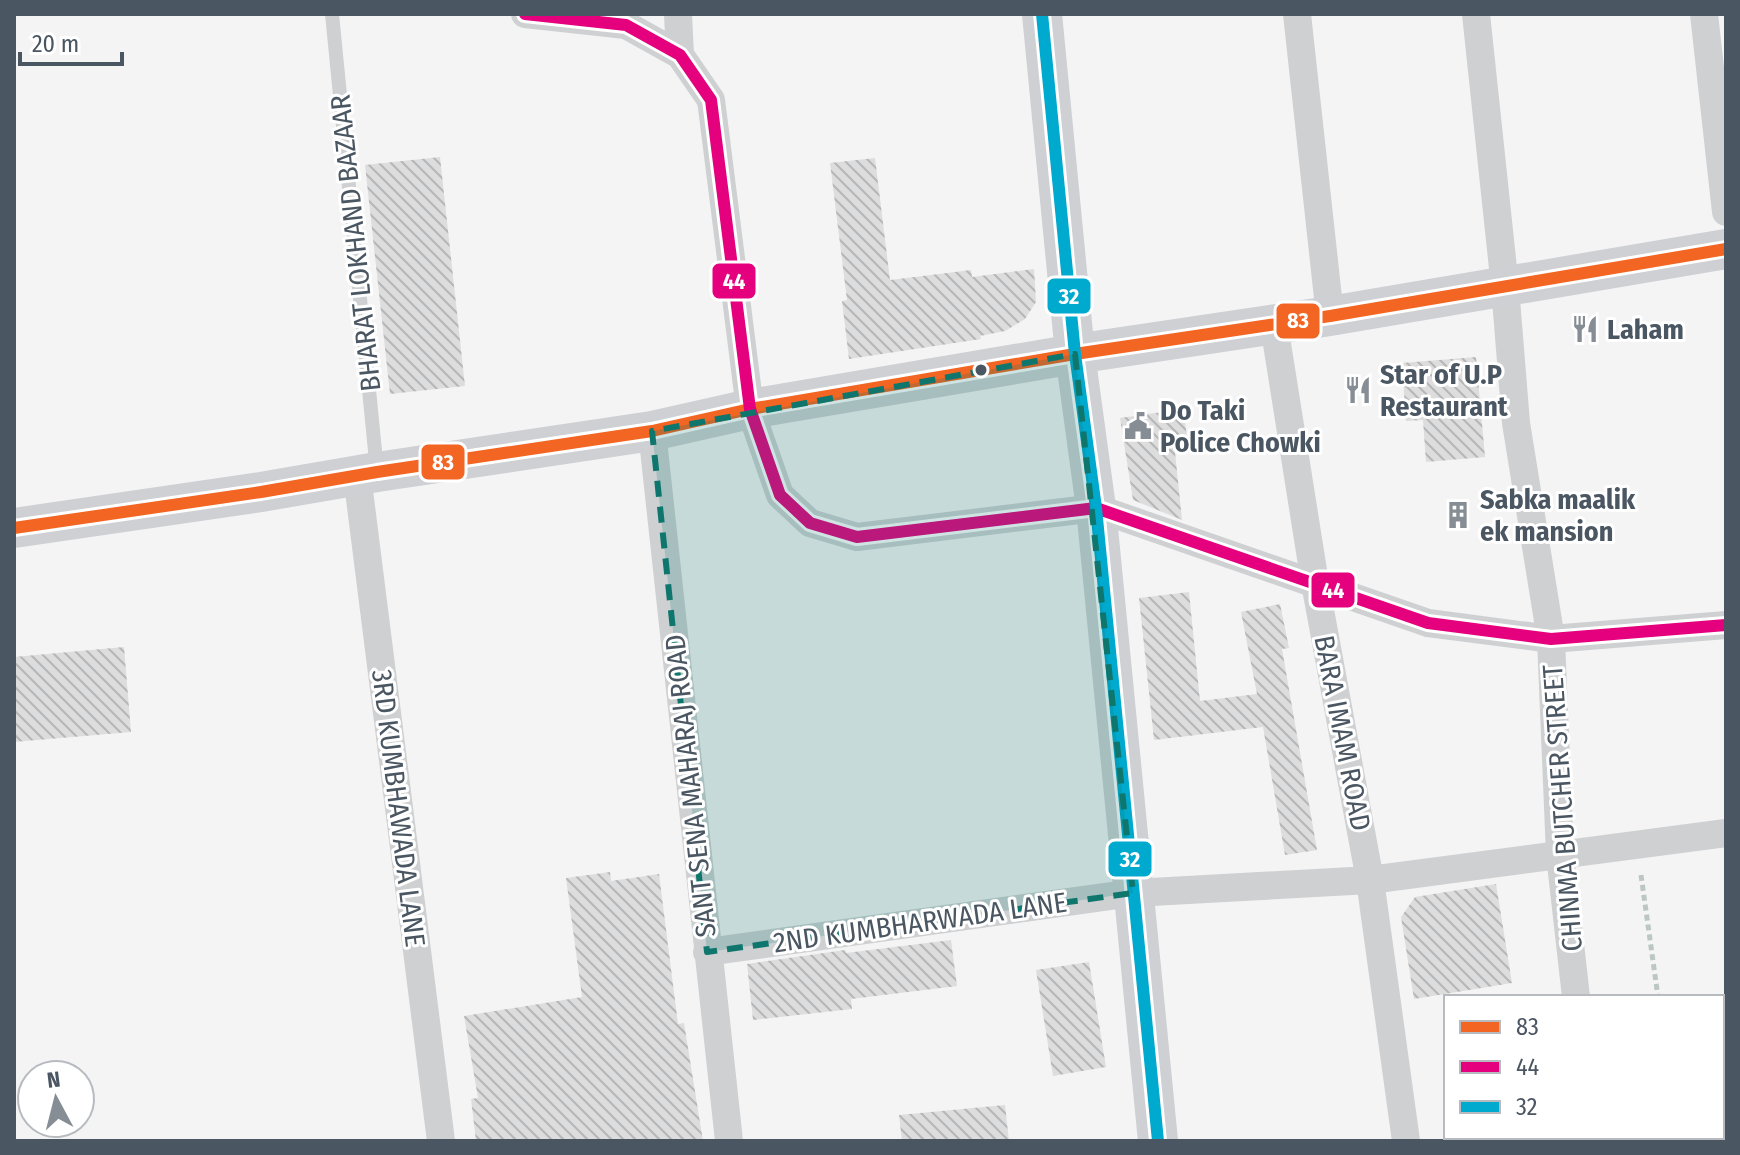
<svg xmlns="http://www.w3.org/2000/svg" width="1740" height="1155" font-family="'Fira Sans Condensed',sans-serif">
<defs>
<pattern id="building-back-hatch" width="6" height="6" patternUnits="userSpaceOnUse" patternTransform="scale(2)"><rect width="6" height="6" fill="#ddddde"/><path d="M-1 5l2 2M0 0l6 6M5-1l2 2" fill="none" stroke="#b5b6b7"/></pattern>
</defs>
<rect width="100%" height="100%" fill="#f4f4f4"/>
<path fill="url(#building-back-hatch)" d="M 440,157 L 465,386 L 390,394 L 365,165 Z
M 875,158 L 890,280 L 971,270 L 972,277 L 1034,269 L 1036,302 L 1025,319 L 1005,331 L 980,336 L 981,339 L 849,359 L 842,301 L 847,300 L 830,163 Z
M 1476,357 L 1485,457 L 1426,462 L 1423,420 L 1406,421 L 1402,363 Z
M 1183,409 L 1189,450 L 1175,452 L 1182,520 L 1133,500 L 1120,418 Z
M 1189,592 L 1200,701 L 1257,694 L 1241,612 L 1280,604 L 1289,648 L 1282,649 L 1317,850 L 1285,855 L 1263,727 L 1154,740 L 1139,598 Z
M 124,647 L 131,732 L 14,742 L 14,657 Z
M 610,872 L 611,881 L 659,874 L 678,1024 L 684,1023 L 703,1141 L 476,1141 L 471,1099 L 478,1098 L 464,1016 L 582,997 L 566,878 Z
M 1496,884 L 1512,983 L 1414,999 L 1401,917 L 1415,897 Z
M 951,940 L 957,986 L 851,999 L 852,1009 L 753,1020 L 747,964 L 845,950 L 846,953 Z
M 1089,962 L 1106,1067 L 1053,1076 L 1036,970 Z
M 1005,1105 L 1009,1141 L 902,1141 L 899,1115 Z"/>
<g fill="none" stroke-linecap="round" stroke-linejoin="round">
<path stroke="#bcc7c4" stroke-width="5" stroke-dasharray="6 4" stroke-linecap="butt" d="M 1641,875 L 1658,997
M 1722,1062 L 1726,1062
M 1678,1137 L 1679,1141"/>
<path stroke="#ced0d2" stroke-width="14" d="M 332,14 L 377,471"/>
<path stroke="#ced0d2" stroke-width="28" d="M 525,14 L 626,25 L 680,55 L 711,100 L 750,409 L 780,495 L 810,523 L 857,537 L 1096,508 L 1428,623 L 1551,639 L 1726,625
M 678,14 L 680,55
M 1297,14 L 1330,316
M 1476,14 L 1505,287 L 1516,423 L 1551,639 L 1560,855 L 1576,997
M 1704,14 L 1726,212
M 1274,325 L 1315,583 L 1370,880 L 1406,1141
M 652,431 L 729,1141
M 357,475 L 441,1141
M 707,952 L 1133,893 L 1370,880 L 1726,833
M 1595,1137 L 1595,1141"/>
<path stroke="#ced0d4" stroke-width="40" d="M 1042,14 L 1075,354 L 1096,508 L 1158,1141
M 14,528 L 261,492 L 377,472 L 652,431 L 750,409 L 1075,354 L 1330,316 L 1726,249"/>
<g stroke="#fff" stroke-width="18">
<path id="bus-1" d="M 14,528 L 261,492 L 377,472 L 652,431 L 750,409 L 1075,354 L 1330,316 L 1726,249"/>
</g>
<g stroke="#fff" stroke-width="18">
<path id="bus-2" d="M 525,14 L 626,25 L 680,55 L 711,100 L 750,409 L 780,495 L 810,523 L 857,537 L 1096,508 L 1428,623 L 1551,639 L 1726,625"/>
</g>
<g stroke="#fff" stroke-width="18">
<path id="bus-3" d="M 1042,14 L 1075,354 L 1096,508 L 1158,1141"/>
</g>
<use href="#bus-1" stroke="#f26522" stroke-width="12"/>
<use href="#bus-2" stroke="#e5007d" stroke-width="12"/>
<use href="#bus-3" stroke="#00a9ce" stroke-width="12"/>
</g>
<path fill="#0f766e" fill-opacity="0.2" stroke="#0f766e" stroke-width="6" stroke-dasharray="16 10" stroke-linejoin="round" d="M 1075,354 L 1133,893 L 707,952 L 652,431 Z"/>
<defs>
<g id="restaurant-bare" transform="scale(2.16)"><path d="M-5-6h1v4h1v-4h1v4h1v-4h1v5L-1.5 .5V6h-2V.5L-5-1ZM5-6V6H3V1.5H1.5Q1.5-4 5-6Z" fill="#868d94" stroke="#fff" stroke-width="2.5" paint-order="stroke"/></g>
<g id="civic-bare" transform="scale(2.16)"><path d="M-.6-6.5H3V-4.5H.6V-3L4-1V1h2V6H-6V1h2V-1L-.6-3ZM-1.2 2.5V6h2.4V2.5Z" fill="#868d94" stroke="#fff" stroke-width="2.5" paint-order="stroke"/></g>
<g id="building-bare" transform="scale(2.16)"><path d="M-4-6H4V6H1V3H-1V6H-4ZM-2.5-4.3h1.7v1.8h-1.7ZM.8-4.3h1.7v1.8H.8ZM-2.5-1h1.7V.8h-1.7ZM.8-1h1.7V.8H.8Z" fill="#868d94" stroke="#fff" stroke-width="2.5" paint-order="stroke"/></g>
</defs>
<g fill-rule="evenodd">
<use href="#restaurant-bare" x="1585" y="329"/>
<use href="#restaurant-bare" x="1358" y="390"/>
<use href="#civic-bare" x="1138" y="426"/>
<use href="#building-bare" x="1458" y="515"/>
</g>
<circle fill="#4a5661" stroke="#fff" stroke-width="3" cx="981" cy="370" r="7"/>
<g text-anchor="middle" stroke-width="6" stroke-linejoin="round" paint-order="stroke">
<g font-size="28" fill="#4a5661" stroke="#fff">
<text transform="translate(355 243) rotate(-96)" y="10">BHARAT LOKHAND BAZAAR</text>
<text transform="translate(1343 733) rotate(79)" y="10">BARA IMAM ROAD</text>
<text transform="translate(690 786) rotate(-96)" y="10">SANT SENA MAHARAJ ROAD</text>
<text transform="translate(399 808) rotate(83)" y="10">3RD KUMBHAWADA LANE</text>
<text transform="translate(1562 808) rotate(-94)" y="10">CHINMA BUTCHER STREET</text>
<text transform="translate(920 922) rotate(-8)" y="10">2ND KUMBHARWADA LANE</text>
</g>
<g font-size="28" font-weight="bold" fill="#4a5661" stroke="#fff" text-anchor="start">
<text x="1607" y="339">Laham</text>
<text x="1380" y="384">Star of U.P<tspan x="1380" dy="32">Restaurant</tspan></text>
<text x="1160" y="420">Do Taki<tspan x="1160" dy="32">Police Chowki</tspan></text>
<text x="1480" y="509">Sabka maalik<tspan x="1480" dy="32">ek mansion</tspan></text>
</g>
</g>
<g stroke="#fff" stroke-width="3">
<rect x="711" y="262" width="46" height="38" rx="8" fill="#e5007d"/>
<rect x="1046" y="277" width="46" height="38" rx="8" fill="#00a9ce"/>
<rect x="1275" y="302" width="46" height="38" rx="8" fill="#f26522"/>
<rect x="420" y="443" width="46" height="38" rx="8" fill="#f26522"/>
<rect x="1310" y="571" width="46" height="38" rx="8" fill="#e5007d"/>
<rect x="1107" y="840" width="46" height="38" rx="8" fill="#00a9ce"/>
</g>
<g font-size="22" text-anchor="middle" font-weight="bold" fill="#fff">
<text x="734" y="289">44</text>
<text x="1069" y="304">32</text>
<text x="1298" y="328">83</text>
<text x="443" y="470">83</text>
<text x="1333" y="598">44</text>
<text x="1130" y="867">32</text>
</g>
<rect width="1740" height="1155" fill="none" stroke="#4a5661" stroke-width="32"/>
<rect x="1444" y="995" width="280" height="144" fill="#ffffff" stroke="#b7bbc0" stroke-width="2"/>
<rect x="1460" y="1021" width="40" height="12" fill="#f26522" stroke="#b7bbc0" stroke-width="2"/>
<text x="1516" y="1035" font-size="24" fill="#4a5661">83</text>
<rect x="1460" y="1061" width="40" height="12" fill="#e5007d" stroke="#b7bbc0" stroke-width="2"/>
<text x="1516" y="1075" font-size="24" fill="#4a5661">44</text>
<rect x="1460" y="1101" width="40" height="12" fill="#00a9ce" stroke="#b7bbc0" stroke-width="2"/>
<text x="1516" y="1115" font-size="24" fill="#4a5661">32</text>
<g transform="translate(56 1099) rotate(353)"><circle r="38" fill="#ffffff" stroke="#b7bbc0" stroke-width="2"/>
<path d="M0-6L14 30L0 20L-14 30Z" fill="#868d94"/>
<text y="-12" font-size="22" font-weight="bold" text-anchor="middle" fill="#4a5661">N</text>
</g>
<path d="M20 52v12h102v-12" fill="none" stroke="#4a5661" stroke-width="4"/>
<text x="32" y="52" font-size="24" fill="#4a5661" stroke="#ffffff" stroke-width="6" paint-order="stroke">20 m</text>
</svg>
